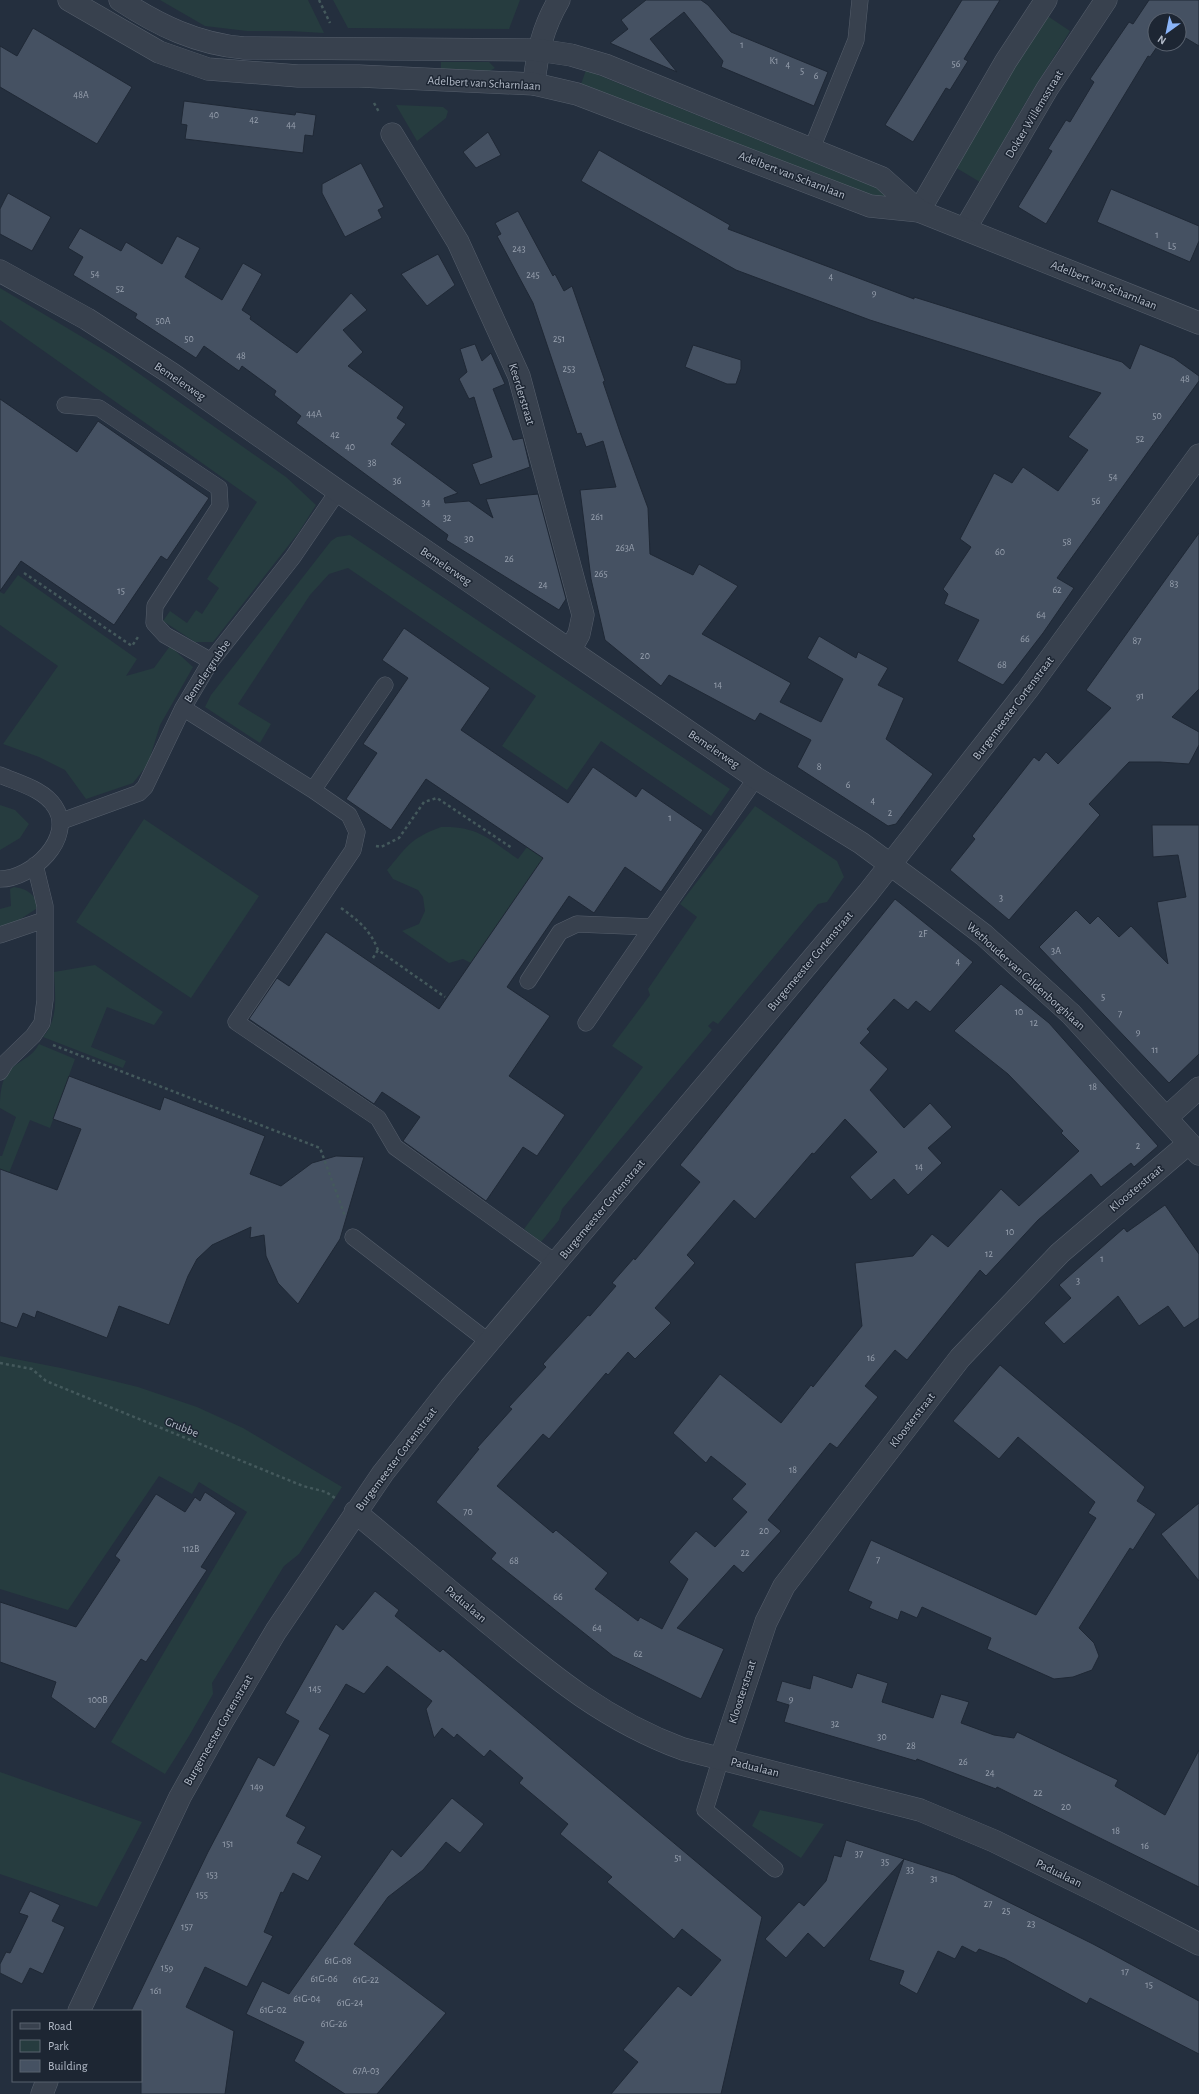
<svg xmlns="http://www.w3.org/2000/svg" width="1199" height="2094" font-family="'Alegreya Sans',sans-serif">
<rect width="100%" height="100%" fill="#242f3e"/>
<path fill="#263c3f" d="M 160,0 L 308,0 L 324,33 L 290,31 L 247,31 L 205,26 Z
M 333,0 L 520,0 L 509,29 L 348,28 Z
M 1046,15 L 1070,31 L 1024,105 L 980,182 L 953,166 Z
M 441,62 L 489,62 L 495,68 L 488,72 L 441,71 Z
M 586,70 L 904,199 L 900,208 L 580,87 Z
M 396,105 L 443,107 L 448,111 L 446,118 L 417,141 Z
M 0,288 L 114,356 L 286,477 L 316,505 L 299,532 L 213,642 L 195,642 L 163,621 L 170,611 L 187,623 L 196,610 L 202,614 L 219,588 L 207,579 L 257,502 L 0,320 Z
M 350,535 L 730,789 L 711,816 L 601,741 L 567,790 L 502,746 L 536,696 L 348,568 L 329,574 L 310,595 L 238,704 L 271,724 L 260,743 L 205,707 L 211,695 L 331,541 L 337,537 Z
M 18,575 L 137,659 L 126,676 L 154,668 L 170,646 L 193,667 L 160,725 L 148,764 L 133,783 L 86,799 L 65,770 L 39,757 L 3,744 L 58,666 L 0,625 L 0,592 L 4,594 Z
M 0,805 L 15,810 L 29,824 L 20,838 L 0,850 Z
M 755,806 L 837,861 L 844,877 L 827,902 L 818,904 L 718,1024 L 713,1021 L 708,1026 L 712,1030 L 562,1209 L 559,1220 L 541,1242 L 524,1229 L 643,1067 L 612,1046 L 650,995 L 648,989 L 697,917 L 680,904 Z
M 144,819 L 259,896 L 191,998 L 76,922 Z
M 441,827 C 478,826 489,839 518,859 L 527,847 L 543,858 L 471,963 L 463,959 L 449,963 L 402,931 L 419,924 L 425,911 L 423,897 L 418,890 L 393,879 L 387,870 C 408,846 409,839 441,827 Z
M 14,887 C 26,889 32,892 38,903 L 36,909 L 19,920 L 0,927 L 0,909 L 11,906 L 10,889 Z
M 95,965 L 163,1012 L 154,1025 L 107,1007 L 91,1047 L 126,1061 L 123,1068 L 43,1037 C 59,1019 55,995 54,972 Z
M 39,1044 L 75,1059 L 50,1128 L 30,1120 L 9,1173 L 0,1169 L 0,1156 L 2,1156 L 16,1117 L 0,1108 C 0,1094 1,1076 13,1067 C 23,1059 33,1056 39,1044 Z
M 0,1356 L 61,1368 L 138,1387 L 197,1407 L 243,1428 L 342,1487 L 299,1554 L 284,1566 L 212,1683 L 213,1694 L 189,1736 L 165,1774 L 111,1742 L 247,1512 L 199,1482 L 192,1494 L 159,1476 L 68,1610 L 0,1589 Z
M 0,1772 L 142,1822 L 97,1907 L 0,1874 Z
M 760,1810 L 824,1824 L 801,1858 L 752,1826 Z"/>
<path fill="#455162" stroke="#1f2835" d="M 646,0 L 701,0 L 708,5 L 731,32 L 828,72 L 814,106 L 721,67 L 723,61 L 684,12 L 650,39 L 677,72 L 610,43 L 628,29 L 621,20 Z
M 962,0 L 1000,0 L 964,59 L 968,61 L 950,90 L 946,88 L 913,142 L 885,125 Z
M 1149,0 L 1199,0 L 1199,46 L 1179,34 L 1179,20 L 1155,20 L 1155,44 L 1159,44 L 1150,57 L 1148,56 L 1046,224 L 1018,207 L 1052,151 L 1048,149 L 1066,120 L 1070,122 L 1094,82 L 1090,79 L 1129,22 L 1133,24 Z
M 33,28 L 132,87 L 97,144 L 0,87 L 0,46 L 17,56 Z
M 184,101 L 295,115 L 296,112 L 316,115 L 313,136 L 305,135 L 303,153 L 185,139 L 187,125 L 181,124 Z
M 488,132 L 501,155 L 476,168 L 463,152 Z
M 599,150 L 730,225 L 728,229 L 914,299 L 914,297 L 1122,362 L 1130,369 L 1140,344 L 1174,358 L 1199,376 L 1199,381 L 1057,578 L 1074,588 L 1043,633 L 1003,685 L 957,661 L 979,620 L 944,604 L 948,594 L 943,589 L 971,547 L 960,539 L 994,473 L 1012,483 L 1023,467 L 1058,491 L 1088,450 L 1068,437 L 1101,393 L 870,320 L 736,270 L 581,181 Z
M 361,163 L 384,207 L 378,210 L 382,218 L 345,237 L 322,193 L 322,184 Z
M 1111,189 L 1199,226 L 1199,241 L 1190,262 L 1097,222 Z
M 8,193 L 51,217 L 32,251 L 0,234 L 0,209 Z
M 518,211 L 553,276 L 555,274 L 564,291 L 572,286 L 605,381 L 603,382 L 621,435 L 648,508 L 650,554 L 693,575 L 699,564 L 738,586 L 702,634 L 791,683 L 780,702 L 821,722 L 843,679 L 807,658 L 819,636 L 856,658 L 858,652 L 888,668 L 878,685 L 904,698 L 886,739 L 933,774 L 896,824 L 888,826 L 797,767 L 811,740 L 760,713 L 755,721 L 669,675 L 661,686 L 605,640 L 591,579 L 580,490 L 616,487 L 603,441 L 586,447 L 581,433 L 577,434 L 533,303 L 497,236 L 501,234 L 495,223 Z
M 80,228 L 121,251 L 126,242 L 162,264 L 177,236 L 200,248 L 185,277 L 222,300 L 243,263 L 262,274 L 242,310 L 251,316 L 250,319 L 297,353 L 351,293 L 367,310 L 343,330 L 363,352 L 348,366 L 404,407 L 397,418 L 406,424 L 391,444 L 458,493 L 444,498 L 445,503 L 469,501 L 493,518 L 486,499 L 538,494 L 566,599 L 559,610 L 446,540 L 448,535 L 296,423 L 301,416 L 274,395 L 276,391 L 242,366 L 239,371 L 204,346 L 196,358 L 135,318 L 137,314 L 73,275 L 83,257 L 68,248 Z
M 438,254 L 455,285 L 427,306 L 401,274 Z
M 475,344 L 482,361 L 491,353 L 505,384 L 493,389 L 513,440 L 523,438 L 530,467 L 480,485 L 472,464 L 492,457 L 474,397 L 469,399 L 459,379 L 467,372 L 460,349 Z
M 693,345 L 741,360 L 741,369 L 736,384 L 727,384 L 685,367 Z
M 0,399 L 77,452 L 98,421 L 209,498 L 167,560 L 161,556 L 114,625 L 21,561 L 0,591 Z
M 1199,533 L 1199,689 L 1172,717 L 1199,732 L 1199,745 L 1189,764 L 1160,762 L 1129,762 L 1089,804 L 1100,815 L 1009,920 L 950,870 L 975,839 L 972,836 L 1034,757 L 1039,761 L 1046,752 L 1058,764 L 1111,708 L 1086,690 Z
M 404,628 L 490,688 L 461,730 L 568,803 L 593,767 L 636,797 L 642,788 L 703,830 L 661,892 L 625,867 L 594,913 L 569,896 L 507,987 L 550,1016 L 509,1076 L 565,1115 L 537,1156 L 523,1147 L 486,1201 L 403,1141 L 420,1117 L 382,1092 L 374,1104 L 249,1019 L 277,978 L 289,986 L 326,932 L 439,1009 L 543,858 L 426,779 L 391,830 L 346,799 L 377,753 L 363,744 L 408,678 L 382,660 Z
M 1152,825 L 1199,825 L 1199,1054 L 1169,1083 L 1039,947 L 1076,910 L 1090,924 L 1098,916 L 1119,937 L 1131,926 L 1168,964 L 1157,902 L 1186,897 L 1178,855 L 1153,857 Z
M 895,899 L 973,962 L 930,1012 L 916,1001 L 908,1010 L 894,999 L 867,1029 L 870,1032 L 860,1043 L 888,1069 L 870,1090 L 904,1128 L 930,1103 L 952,1127 L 928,1148 L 942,1163 L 908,1195 L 894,1179 L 871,1200 L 850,1177 L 877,1152 L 845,1119 L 814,1154 L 812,1153 L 755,1219 L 734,1200 L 687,1255 L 695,1263 L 655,1308 L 671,1323 L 635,1359 L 628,1352 L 608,1375 L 606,1373 L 549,1439 L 543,1434 L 497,1486 L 553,1533 L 556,1530 L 608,1573 L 595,1589 L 638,1621 L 640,1617 L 662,1629 L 688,1579 L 669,1562 L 696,1531 L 715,1547 L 747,1512 L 732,1499 L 746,1484 L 711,1456 L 706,1463 L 673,1433 L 720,1374 L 781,1423 L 811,1385 L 813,1387 L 862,1326 L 855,1263 L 913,1256 L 932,1234 L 948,1247 L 1001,1189 L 1019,1206 L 1079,1151 L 1061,1133 L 1063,1131 L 1008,1074 L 954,1031 L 1001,984 L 1049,1023 L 1158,1146 L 1134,1167 L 1131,1163 L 1101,1187 L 1091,1174 L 1038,1220 L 986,1276 L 980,1270 L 907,1360 L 895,1350 L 865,1386 L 878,1397 L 837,1448 L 830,1443 L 768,1520 L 781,1531 L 743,1573 L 734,1565 L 677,1628 L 724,1649 L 701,1699 L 613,1656 L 491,1559 L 496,1553 L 436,1502 L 479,1449 L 477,1448 L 512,1409 L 509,1407 L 546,1367 L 543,1364 L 588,1315 L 590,1316 L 616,1286 L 612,1283 L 634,1258 L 635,1260 L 700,1182 L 680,1165 Z
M 69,1076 L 160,1110 L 164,1097 L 265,1136 L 250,1174 L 281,1186 L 312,1163 L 336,1156 L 364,1157 L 340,1239 L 298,1304 L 278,1283 L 266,1256 L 264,1235 L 250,1238 L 251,1227 L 212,1245 L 197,1259 L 188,1276 L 169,1325 L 119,1306 L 107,1338 L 37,1311 L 35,1318 L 23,1313 L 17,1328 L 0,1322 L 0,1169 L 57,1190 L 81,1129 L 53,1119 Z
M 1165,1205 L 1199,1254 L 1199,1318 L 1184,1328 L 1168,1306 L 1139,1326 L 1118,1296 L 1064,1344 L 1044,1323 L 1071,1298 L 1059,1285 L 1124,1228 L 1127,1232 Z
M 1000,1365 L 1145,1487 L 1137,1501 L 1156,1514 L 1133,1550 L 1130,1548 L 1079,1628 L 1094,1643 L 1099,1656 L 1092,1670 L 1073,1677 L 1054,1679 L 1016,1662 L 987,1649 L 991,1638 L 922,1607 L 917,1618 L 901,1611 L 898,1620 L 869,1608 L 872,1602 L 848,1591 L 871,1540 L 1036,1615 L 1096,1518 L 1088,1513 L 1095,1502 L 1018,1437 L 999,1459 L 953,1421 Z
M 205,1492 L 236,1513 L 201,1567 L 207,1570 L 146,1662 L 141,1659 L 95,1729 L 51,1697 L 56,1682 L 0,1662 L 0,1602 L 76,1627 L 120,1560 L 115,1556 L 156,1494 L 185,1512 L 195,1497 L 200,1501 Z
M 1199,1503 L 1199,1581 L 1161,1534 Z
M 375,1591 L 399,1610 L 395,1616 L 440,1652 L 443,1649 L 762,1917 L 721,2094 L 611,2094 L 638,2062 L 623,2050 L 678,1986 L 691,1996 L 721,1960 L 682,1929 L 674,1939 L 607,1882 L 612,1877 L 560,1834 L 568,1824 L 519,1783 L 523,1778 L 490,1750 L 484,1757 L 457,1734 L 454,1738 L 442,1728 L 434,1738 L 426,1709 L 432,1701 L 387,1666 L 364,1694 L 346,1684 L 319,1729 L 330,1735 L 286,1816 L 306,1827 L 297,1843 L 322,1856 L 308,1881 L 293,1873 L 283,1893 L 281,1892 L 264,1932 L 273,1936 L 247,1987 L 205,1967 L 186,2007 L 234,2031 L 225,2094 L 141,2094 L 141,2011 L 131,2011 L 208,1852 L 258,1757 L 274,1766 L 299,1721 L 285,1713 L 336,1624 L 343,1630 Z
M 857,1673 L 888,1683 L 882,1702 L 933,1718 L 941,1694 L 969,1702 L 961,1723 L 994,1735 L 1014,1738 L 1017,1732 L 1118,1780 L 1115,1786 L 1165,1815 L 1199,1750 L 1199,1887 L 997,1787 L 996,1789 L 917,1759 L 916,1761 L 784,1722 L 789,1705 L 776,1701 L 782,1681 L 810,1689 L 813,1675 L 852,1688 Z
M 452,1798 L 484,1824 L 460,1853 L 446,1842 L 423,1870 L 388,1897 L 354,1944 L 446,2013 L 377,2094 L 345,2094 L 294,2061 L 304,2042 L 246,2014 L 262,1981 L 289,1994 L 392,1849 L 401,1857 Z
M 846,1840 L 904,1859 L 824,1948 L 808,1933 L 786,1958 L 765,1939 L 799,1902 L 804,1906 L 826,1881 L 834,1855 L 841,1857 Z
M 904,1859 L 954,1875 L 1093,1944 L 1199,2001 L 1199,2054 L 1090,1998 L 1087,2004 L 1005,1959 L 979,1949 L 976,1953 L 962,1946 L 955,1959 L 938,1951 L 917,1994 L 899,1984 L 904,1971 L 869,1960 Z
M 30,1891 L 60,1905 L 52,1921 L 65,1927 L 43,1974 L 30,1968 L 22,1984 L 0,1973 L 0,1964 L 6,1952 L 10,1953 L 28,1916 L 19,1913 Z"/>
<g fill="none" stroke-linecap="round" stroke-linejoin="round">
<g stroke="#565f6c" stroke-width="17">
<path id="service" d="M 812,148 L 856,40 L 860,0
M 65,405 L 99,408 L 219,488 L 220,506 L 155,606 L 154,623 L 165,635 L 211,661
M 183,708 L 313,790 L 349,815 L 357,832 L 353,850 L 236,1022 L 378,1118 L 395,1147 L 556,1263
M 0,775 C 18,783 44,789 55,807 C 75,838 32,879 0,879
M 313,790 L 385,685
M 62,821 L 139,793 L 145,787 L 183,708 L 211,661 L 293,557 L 338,491
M 0,935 L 44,920
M 528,981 L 560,932 L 577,924 L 652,927 L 756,778
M 586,1023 L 652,927
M 0,1072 L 6,1062 L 33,1036 L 42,1023 L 45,1000 L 45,906 L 35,865
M 353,1237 L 489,1342
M 721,1758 L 705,1810 L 775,1869"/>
</g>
<g stroke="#565f6c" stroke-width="23">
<path id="minor" d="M 534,84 C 537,53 543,27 559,0
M 392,134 L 458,242 L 519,376 L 583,615 L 579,634 L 570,650
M 919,211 L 1006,61 L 1046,0
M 965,229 L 1047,89 L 1106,0
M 0,271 L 87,319 L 172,374 L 338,491 L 756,778 L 861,843 L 926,891 L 984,935 L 1071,1014 L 1199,1154
M 1166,1118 L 1199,1088
M 355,1512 C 399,1548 442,1585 486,1621 C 550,1674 604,1720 683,1749 L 920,1810 L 994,1841 L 1100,1893 L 1199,1944
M 721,1758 L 766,1622 L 784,1586 L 960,1358 L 1060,1253 L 1189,1143
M 79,2011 L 180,1797 L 222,1722 L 276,1631 L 383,1473 L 450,1388 L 868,893 L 1028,689 L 1199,455
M 42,2094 L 47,2081"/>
</g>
<g stroke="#565f6c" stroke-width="23">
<path id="tertiary" d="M 69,0 L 159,52 L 208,69 L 298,76 L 359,76 L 534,84 L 577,94 L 870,206 L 919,211 L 1199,323
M 120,0 C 158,25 197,44 244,48 L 538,50 L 571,55 L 605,65 L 882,178 L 919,211"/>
</g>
<path stroke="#44595c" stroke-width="2.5" stroke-dasharray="3 3" stroke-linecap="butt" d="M 319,0 L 330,23
M 374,103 L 379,112
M 24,573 L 132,646 L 138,637
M 376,846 L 381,847 L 399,838 L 424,802 L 437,798 L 512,848
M 341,908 C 358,920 371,931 378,950 L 445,997
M 373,958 L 378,950
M 53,1045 L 320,1148 L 345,1216
M 0,1363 L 32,1369 L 46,1381 L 303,1486 L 326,1492 L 335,1498"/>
<use href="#service" stroke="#38414e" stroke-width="16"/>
<use href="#minor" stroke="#38414e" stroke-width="22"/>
<use href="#tertiary" stroke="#38414e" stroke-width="22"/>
</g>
<g text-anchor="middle" stroke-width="3" stroke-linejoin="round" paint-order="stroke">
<g font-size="10" fill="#98a1af">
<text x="742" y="48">1</text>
<text x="774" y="64">K1</text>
<text x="956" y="67">56</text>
<text x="788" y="68">4</text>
<text x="802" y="74">5</text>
<text x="816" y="79">6</text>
<text x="81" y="98">48A</text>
<text x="214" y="118">40</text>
<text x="254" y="123">42</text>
<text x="291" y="128">44</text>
<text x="1157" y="238">1</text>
<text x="1172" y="249">L5</text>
<text x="519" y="252">243</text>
<text x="95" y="277">54</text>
<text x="533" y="278">245</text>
<text x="831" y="280">4</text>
<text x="120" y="292">52</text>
<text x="874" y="296">9</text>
<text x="163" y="324">50A</text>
<text x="189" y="342">50</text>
<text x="559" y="342">251</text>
<text x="241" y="359">48</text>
<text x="569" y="372">253</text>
<text x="1185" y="382">48</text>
<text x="314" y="417">44A</text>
<text x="1157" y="419">50</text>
<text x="335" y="438">42</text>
<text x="1140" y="442">52</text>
<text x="350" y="450">40</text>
<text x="372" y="466">38</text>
<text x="1113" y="480">54</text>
<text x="397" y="484">36</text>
<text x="1096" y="504">56</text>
<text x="426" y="506">34</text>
<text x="597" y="520">261</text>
<text x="447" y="521">32</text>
<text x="469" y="542">30</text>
<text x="1067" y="545">58</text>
<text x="625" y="551">263A</text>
<text x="1000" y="555">60</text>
<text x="509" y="562">26</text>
<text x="601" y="577">265</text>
<text x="1174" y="587">83</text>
<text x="543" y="588">24</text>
<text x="1057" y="593">62</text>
<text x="121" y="594">15</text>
<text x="1041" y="618">64</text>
<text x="1025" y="642">66</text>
<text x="1137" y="644">87</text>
<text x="645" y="659">20</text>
<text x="1002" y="668">68</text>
<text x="718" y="688">14</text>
<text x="1140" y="699">91</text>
<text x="819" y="770">8</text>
<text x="848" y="788">6</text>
<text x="873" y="804">4</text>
<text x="890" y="816">2</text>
<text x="670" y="821">1</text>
<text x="1001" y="901">3</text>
<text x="923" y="937">2F</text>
<text x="1056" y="954">3A</text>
<text x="958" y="965">4</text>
<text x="1103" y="1000">5</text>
<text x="1019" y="1015">10</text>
<text x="1120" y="1017">7</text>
<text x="1034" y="1026">12</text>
<text x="1138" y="1035">9</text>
<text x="1155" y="1053">11</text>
<text x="1093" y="1090">18</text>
<text x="1138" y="1149">2</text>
<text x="919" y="1170">14</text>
<text x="1010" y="1235">10</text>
<text x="989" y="1257">12</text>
<text x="1102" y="1262">1</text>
<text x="1078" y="1284">3</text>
<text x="871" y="1361">16</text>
<text x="793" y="1473">18</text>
<text x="468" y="1515">70</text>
<text x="764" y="1534">20</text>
<text x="191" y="1552">112B</text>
<text x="745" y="1556">22</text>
<text x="878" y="1563">7</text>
<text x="514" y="1564">68</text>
<text x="558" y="1600">66</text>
<text x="597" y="1631">64</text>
<text x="638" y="1657">62</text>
<text x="315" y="1692">145</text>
<text x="791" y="1702">9</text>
<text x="98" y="1703">100B</text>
<text x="835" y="1727">32</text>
<text x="882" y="1740">30</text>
<text x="911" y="1749">28</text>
<text x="963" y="1765">26</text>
<text x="990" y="1776">24</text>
<text x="257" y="1790">149</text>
<text x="1038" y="1796">22</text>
<text x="1066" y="1810">20</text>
<text x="1116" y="1834">18</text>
<text x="228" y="1847">151</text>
<text x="1145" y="1849">16</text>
<text x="859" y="1857">37</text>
<text x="678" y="1861">51</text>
<text x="885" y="1865">35</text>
<text x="910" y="1873">33</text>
<text x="212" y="1878">153</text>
<text x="934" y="1882">31</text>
<text x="202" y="1898">155</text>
<text x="988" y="1907">27</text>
<text x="1006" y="1914">25</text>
<text x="1031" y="1927">23</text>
<text x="187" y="1930">157</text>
<text x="338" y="1964">61G-08</text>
<text x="167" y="1971">159</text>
<text x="1125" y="1975">17</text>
<text x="324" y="1982">61G-06</text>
<text x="366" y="1983">61G-22</text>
<text x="1149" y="1988">15</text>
<text x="156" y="1994">161</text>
<text x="307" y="2002">61G-04</text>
<text x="350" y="2006">61G-24</text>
<text x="273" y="2013">61G-02</text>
<text x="334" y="2027">61G-26</text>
<text x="366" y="2074">67A-03</text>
</g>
<g font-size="12" fill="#b4bcc9" stroke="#1d2633">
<text transform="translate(484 83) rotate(3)" y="4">Adelbert van Scharnlaan</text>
<text transform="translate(1034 114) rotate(-59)" y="4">Dokter Willemsstraat</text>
<text transform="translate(792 175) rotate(21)" y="4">Adelbert van Scharnlaan</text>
<text transform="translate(1104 285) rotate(22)" y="4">Adelbert van Scharnlaan</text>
<text transform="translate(180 381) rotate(34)" y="4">Bemelerweg</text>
<text transform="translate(522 394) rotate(73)" y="4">Keerderstraat</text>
<text transform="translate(446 566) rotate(34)" y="4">Bemelerweg</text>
<text transform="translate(207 671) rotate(-56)" y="4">Bemelergrubbe</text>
<text transform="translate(1013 708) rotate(-53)" y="4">Burgemeester Cortenstraat</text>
<text transform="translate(714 749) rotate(34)" y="4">Bemelerweg</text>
<text transform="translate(810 961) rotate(-50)" y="4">Burgemeester Cortenstraat</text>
<text transform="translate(1026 976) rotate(42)" y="4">Wethouder van Caldenborghlaan</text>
<text transform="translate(1136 1188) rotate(-40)" y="4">Kloosterstraat</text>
<text transform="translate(602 1209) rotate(-50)" y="4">Burgemeester Cortenstraat</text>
<text transform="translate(912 1420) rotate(-52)" y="4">Kloosterstraat</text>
<text transform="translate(182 1427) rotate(22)" y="4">Grubbe</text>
<text transform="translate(396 1459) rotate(-53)" y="4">Burgemeester Cortenstraat</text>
<text transform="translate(466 1604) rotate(40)" y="4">Padualaan</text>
<text transform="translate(742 1692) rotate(-72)" y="4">Kloosterstraat</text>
<text transform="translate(218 1730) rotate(-60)" y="4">Burgemeester Cortenstraat</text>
<text transform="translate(755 1767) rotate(14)" y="4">Padualaan</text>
<text transform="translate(1059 1873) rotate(26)" y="4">Padualaan</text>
</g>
</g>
<rect x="12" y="2010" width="130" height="72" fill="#1d2633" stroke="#59626f"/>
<rect x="20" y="2023" width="20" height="6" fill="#38414e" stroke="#59626f"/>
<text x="48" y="2030" font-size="12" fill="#b4bcc9">Road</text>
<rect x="20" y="2040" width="20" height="12" fill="#263c3f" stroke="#59626f"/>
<text x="48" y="2050" font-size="12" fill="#b4bcc9">Park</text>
<rect x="20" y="2060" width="20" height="12" fill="#455162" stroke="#59626f"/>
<text x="48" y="2070" font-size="12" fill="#b4bcc9">Building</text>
<g transform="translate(1167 32) rotate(213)"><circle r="19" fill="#1d2633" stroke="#59626f"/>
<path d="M0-3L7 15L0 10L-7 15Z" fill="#8ab4f8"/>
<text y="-6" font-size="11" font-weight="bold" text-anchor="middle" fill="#b4bcc9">N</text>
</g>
</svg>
